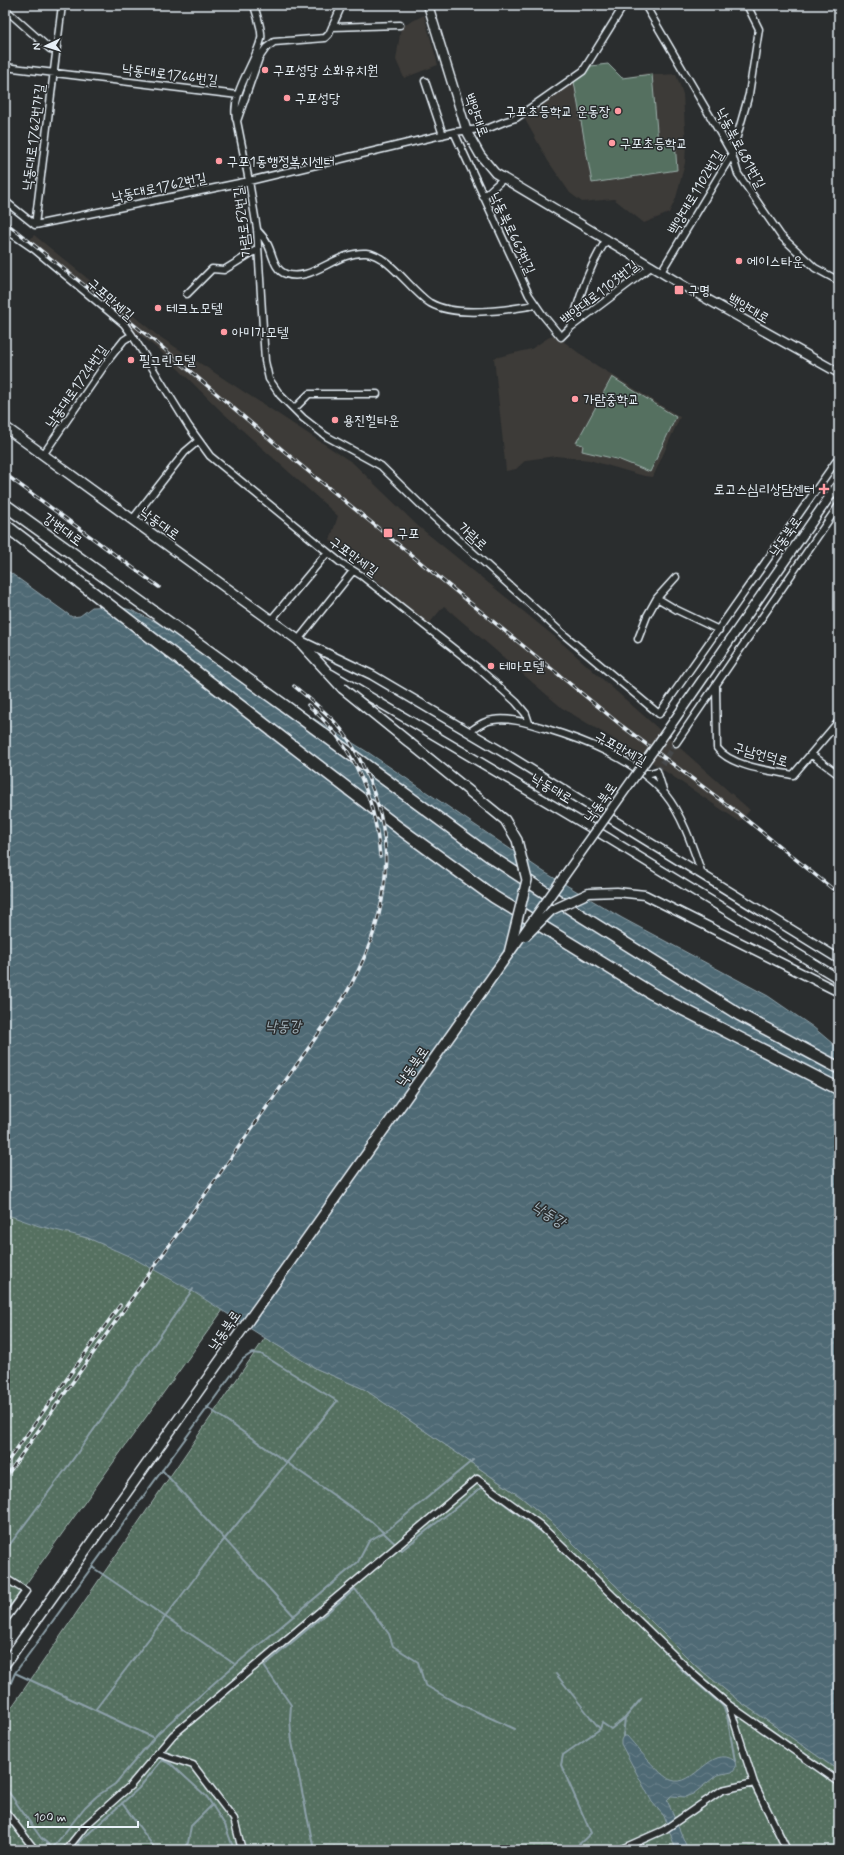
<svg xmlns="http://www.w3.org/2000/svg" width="844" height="1855" font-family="Mynerve,'Poor Story',sans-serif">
<defs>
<pattern id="green-dots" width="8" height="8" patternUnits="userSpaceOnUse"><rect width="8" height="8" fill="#547060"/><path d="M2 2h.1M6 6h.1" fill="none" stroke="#6d8578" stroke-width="1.8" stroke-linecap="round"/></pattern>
<pattern id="water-waves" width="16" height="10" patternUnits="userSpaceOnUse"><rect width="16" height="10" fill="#506a75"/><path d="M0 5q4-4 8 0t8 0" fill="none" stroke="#698089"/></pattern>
</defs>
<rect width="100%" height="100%" fill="#2a2d2e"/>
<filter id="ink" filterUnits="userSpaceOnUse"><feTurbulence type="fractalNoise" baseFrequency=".025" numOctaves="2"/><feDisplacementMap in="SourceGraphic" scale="8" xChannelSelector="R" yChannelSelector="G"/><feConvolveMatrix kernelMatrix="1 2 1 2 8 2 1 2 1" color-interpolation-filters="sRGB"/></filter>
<g filter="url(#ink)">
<path fill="#3c3a37" d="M 424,15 L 438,65 L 404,78 L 396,60 L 401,27 Z
M 608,64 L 622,78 L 647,73 L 661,75 L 676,74 L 683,94 L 686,146 L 685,163 L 676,198 L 669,213 L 644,223 L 614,199 L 582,202 L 570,193 L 548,161 L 522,114 L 591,66 Z
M 34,235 L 157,335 L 353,463 L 418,526 L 555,637 L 750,810 L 740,822 L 650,761 L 562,708 L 444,606 L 428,625 L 330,540 L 338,516 L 222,412 L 159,350 L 26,244 Z
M 554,334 L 588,360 L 680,417 L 653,477 L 644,476 L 589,460 L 556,456 L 526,460 L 516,469 L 506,471 L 494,358 L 531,349 Z"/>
<path fill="url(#green-dots)" stroke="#9eb0ac" d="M 5,1214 C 32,1223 60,1229 87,1238 C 136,1254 181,1283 223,1310 L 5,1613 Z
M 265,1338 L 317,1369 L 364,1389 L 521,1497 L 556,1526 L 696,1666 L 739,1701 L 839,1771 L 839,1850 L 5,1850 L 5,1717 Z"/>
<path fill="#547060" stroke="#9eb0ac" d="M 608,64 L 622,78 L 652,74 L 658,142 L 675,140 L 677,170 L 592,183 L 574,82 L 591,66 Z
M 612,377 L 676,417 L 650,472 L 620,460 L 582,451 L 583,445 L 576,443 Z"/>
<path fill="url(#water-waves)" stroke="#8da0a9" d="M 5,569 L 72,617 L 80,616 L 92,607 L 115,606 L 131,610 L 170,629 L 369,753 L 544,872 L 622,918 L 768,996 L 813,1027 L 839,1049 L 839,1771 L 739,1701 L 696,1666 L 556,1526 L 521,1497 L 364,1389 L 317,1369 L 265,1338 L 192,1291 L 133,1258 L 88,1238 L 39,1226 L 5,1214 Z
M 623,1736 L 627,1736 C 637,1747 659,1775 671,1780 C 694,1789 711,1743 735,1761 L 736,1767 L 732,1772 L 717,1775 L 693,1794 L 685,1797 L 671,1796 L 667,1800 L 688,1850 L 676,1850 L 664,1816 L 652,1802 L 621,1744 L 621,1740 Z"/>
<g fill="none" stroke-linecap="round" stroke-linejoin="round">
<path stroke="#8da0a9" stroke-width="2" d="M 207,1407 L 371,1521 L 402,1550 L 482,1487 L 547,1536
M 162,1470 L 294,1616
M 5,1551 L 71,1462 L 193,1289
M 92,1567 L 236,1665
M 652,1638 L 685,1673 L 723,1706 L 727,1715 L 735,1761
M 556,1674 L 600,1729 L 563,1755 L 561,1765 L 591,1833 L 573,1850
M 5,1708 L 9,1687 L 15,1673 L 95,1710 L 219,1546 L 337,1401 L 261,1354 L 252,1353 L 243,1359 L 15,1673
M 95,1710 L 154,1738
M 600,1729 L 602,1723 L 611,1729 L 625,1718
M 623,1736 L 625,1718 L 641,1699
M 5,1787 L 41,1838 L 53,1848
M 122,1803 L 156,1850
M 51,1850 L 85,1807 L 97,1796 L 115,1784 L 159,1732 L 222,1676 L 358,1562 L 369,1541 L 389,1529 L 473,1460
M 76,1850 L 79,1842 L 139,1788 L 162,1760 L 171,1764 L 207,1797 L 225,1825 L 234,1850
M 182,1850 L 188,1843 L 191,1826 L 212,1805
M 314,1850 L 292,1742 L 290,1720 L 291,1705 L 264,1666 L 355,1589 L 389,1634 L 393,1646 L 418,1662 L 425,1685 L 451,1700 L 515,1729"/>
<path stroke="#464a4c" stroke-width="6" stroke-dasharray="6 3" stroke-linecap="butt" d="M 657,771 L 676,743"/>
<g stroke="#e8f1f8" stroke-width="9">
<path id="street" d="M 342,5 L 329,34 L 325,38 L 274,42 L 266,48 L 259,58 L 237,121 L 249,181 L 257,229 L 265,361 L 269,379 L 280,395 L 303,418 L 326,436 L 381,466 L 425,509 L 562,633 L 659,714 L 839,457
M 645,5 L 720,133 L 732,154 L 738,174 L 781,236 L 815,268 L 839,281
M 5,9 L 50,49 L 56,50
M 332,27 L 400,25
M 5,67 L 238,95
M 425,81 L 443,135
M 236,119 C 231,91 255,65 261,39 C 263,30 256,14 254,5
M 454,132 L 529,295 L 542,314 L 561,337 L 571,327 L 652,266
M 483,197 L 504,178
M 5,201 L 35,225 L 249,181 L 454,132 L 489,128 L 506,121 L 516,118 L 583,71 L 624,5
M 35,225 L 62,5
M 5,229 L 34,249 L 124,324 L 132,335 L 189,427 L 210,456 L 341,563 L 362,576 L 478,668 L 516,702 L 526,714 L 529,723
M 257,230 C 261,234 265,239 268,245 C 273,255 274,270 286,274 C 311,283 336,251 366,253 C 388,254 412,292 430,303 C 456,318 507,310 535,305
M 661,272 L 732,154 L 749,94 L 759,29 L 747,5
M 187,294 L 212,269 L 224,270 L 258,249
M 571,327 C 581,293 587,270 607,239
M 294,409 L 309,394 L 377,394
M 43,455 L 109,359 L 124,340 L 132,335
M 132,520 L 185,452 L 198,441
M 676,577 L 657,598 L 677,610 L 719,630
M 271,620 L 327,553
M 638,639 L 647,616 L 657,598
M 298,640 L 353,571
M 716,686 L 717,748 C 731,767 772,771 793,775 L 839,721
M 469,732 C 477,727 483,721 493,720 C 509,717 528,723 544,728 C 587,741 634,759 665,794 C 683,816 693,848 702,874
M 676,743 L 839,505
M 812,755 L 839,775
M 642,773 L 651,773 L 657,771 L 664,793
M 5,1578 L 26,1591 L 5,1620
M 729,1705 L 754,1783
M 157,1753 L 193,1765 L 234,1819 L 242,1850
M 5,1811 L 35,1850
M 66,1850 L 86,1825 L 130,1786 L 173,1735 L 477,1479 L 540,1525 L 693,1674 L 729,1705 L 839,1782
M 619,1850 L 664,1830 L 722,1790 L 754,1783 L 787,1850"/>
</g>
<g stroke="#e8f1f8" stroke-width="11">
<path id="secondary" d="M 428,5 L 467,132 L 480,155 L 495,173 L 689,289 L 839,373
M 299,640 L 372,675 L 501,751 L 839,959
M 331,674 L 608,838 L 839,979"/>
</g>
<g stroke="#e8f1f8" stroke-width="12">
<path id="primary" d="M 5,427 L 298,640 L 342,688
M 5,1664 L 509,953"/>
</g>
<g stroke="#e8f1f8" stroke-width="14">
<path id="highway" d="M 5,505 L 293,712 L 491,857 L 580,915 L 740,1015 L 839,1068
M 5,525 L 399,828 L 494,897 L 651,993 L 839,1089"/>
</g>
<use href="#street" stroke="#2a2d2e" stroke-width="6"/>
<use href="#secondary" stroke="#2a2d2e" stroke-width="8"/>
<use href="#primary" stroke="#2a2d2e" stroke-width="9"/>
<use href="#highway" stroke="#2a2d2e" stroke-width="11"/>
<g stroke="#e8f1f8" stroke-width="3.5">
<path id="rail" d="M 5,222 L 163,348 L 298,463 L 622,726 L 738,813 L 839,894
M 5,474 L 159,587
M 308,705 C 353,744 375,797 380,856
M 5,1465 L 120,1305
M 5,1478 L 343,999 C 386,926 402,850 365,771 C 359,756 351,742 341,729 C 328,713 311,700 294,686"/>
</g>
<use href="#rail" stroke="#2a2d2e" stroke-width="2" stroke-dasharray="6" stroke-linecap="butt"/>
<g stroke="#e8f1f8" stroke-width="11" stroke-linecap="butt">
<path id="secondary-bridge" d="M 525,937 L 552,910 L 589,893 L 617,892 L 645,895 L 839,992
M 511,951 L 657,745 L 839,483"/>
</g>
<g stroke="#e8f1f8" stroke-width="12" stroke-linecap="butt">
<path id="primary-bridge" d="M 342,688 L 505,820 L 517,840 L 527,880 L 509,953"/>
</g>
<use href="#secondary-bridge" stroke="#2a2d2e" stroke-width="8"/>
<use href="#primary-bridge" stroke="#2a2d2e" stroke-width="9"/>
</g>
</g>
<g fill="#ff9aa2" stroke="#2a2d2e" stroke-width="1.5">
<circle cx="265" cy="70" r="4"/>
<circle cx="287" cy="98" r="4"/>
<circle cx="618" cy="111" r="4"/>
<circle cx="612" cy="143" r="4"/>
<circle cx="219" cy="161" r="4"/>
<circle cx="739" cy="261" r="4"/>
<rect x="674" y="285" width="10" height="10" rx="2"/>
<circle cx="158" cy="308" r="4"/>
<circle cx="224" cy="332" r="4"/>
<circle cx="131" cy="360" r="4"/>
<circle cx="575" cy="399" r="4"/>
<circle cx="335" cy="420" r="4"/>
<path d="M822 483h4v4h4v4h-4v4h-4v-4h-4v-4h4z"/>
<rect x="383" y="528" width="10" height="10" rx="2"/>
<circle cx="491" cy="666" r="4"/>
</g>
<g text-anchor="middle" stroke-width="3" stroke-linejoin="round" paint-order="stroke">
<g font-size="14" fill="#e8f1f8" stroke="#2a2d2e" text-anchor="start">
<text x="273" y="75">구포성당 소화유치원</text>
<text x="295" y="103">구포성당</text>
<text x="610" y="116" text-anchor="end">구포초등학교 운동장</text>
<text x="620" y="148">구포초등학교</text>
<text x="227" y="166">구포1동행정복지센터</text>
<text x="747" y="266">에이스타운</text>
<text x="688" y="295">구명</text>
<text x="166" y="313">테크노모텔</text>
<text x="232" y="337">아미가모텔</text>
<text x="139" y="365">필그린모텔</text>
<text x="583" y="404">가람중학교</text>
<text x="343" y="425">용진힐타운</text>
<text x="815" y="494" text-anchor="end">로고스심리상담센터</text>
<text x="397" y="538">구포</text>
<text x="499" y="671">테마모텔</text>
</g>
<g font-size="14" fill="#e8f1f8" stroke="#2a2d2e">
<text transform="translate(170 74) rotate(7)" y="5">낙동대로1766번길</text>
<text transform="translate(477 115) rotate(70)" y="5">백양대로</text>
<text transform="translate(33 137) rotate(-83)" y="5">낙동대로1762번가길</text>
<text transform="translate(741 148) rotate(62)" y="5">낙동북로681번길</text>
<text transform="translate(159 187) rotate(-12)" y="5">낙동대로1762번길</text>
<text transform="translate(695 192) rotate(-59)" y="5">백양대로1102번길</text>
<text transform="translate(242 222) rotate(-97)" y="5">가람로52번길</text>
<text transform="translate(513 233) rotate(65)" y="5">낙동북로663번길</text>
<text transform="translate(599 292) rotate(-38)" y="5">백양대로1103번길</text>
<text transform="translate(111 299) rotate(41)" y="5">구포만세길</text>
<text transform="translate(749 308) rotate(30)" y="5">백양대로</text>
<text transform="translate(76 386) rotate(-55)" y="5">낙동대로1724번길</text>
<text transform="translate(160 523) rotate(36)" y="5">낙동대로</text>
<text transform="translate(63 529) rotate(36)" y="5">강변대로</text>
<text transform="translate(473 536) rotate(43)" y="5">가람로</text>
<text transform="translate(785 536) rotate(-55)" y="5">낙동북로</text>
<text transform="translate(354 556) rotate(36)" y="5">구포만세길</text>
<text transform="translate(621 748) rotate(29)" y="5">구포만세길</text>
<text transform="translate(761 754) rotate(16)" y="5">구남언덕로</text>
<text transform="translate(552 788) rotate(31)" y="5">낙동대로</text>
<text transform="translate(600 802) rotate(-54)" y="5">낙동북로</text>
<text transform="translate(412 1066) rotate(-55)" y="5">낙동북로</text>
<text transform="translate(224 1330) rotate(-55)" y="5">낙동북로</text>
</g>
<g font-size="15" font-style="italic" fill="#a4b4bd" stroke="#2a2d2e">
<text x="283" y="1031">낙동강</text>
<text transform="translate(549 1214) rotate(32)" y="5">낙동강</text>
</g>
</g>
<rect width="844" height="1855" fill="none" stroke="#2a2d2e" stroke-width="20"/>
<rect x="10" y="10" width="824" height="1835" fill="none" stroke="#e8f1f8" stroke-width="1.5" filter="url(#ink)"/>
<g transform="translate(46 46) rotate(266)" stroke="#2a2d2e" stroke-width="3" paint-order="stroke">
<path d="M0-3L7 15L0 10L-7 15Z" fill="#e8f1f8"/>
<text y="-6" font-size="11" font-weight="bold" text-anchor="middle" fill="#e8f1f8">N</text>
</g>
<path d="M28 1821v6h110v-6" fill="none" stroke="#e8f1f8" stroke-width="2"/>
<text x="34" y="1821" font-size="12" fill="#e8f1f8" stroke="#2a2d2e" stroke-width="3" paint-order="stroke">100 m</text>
</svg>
